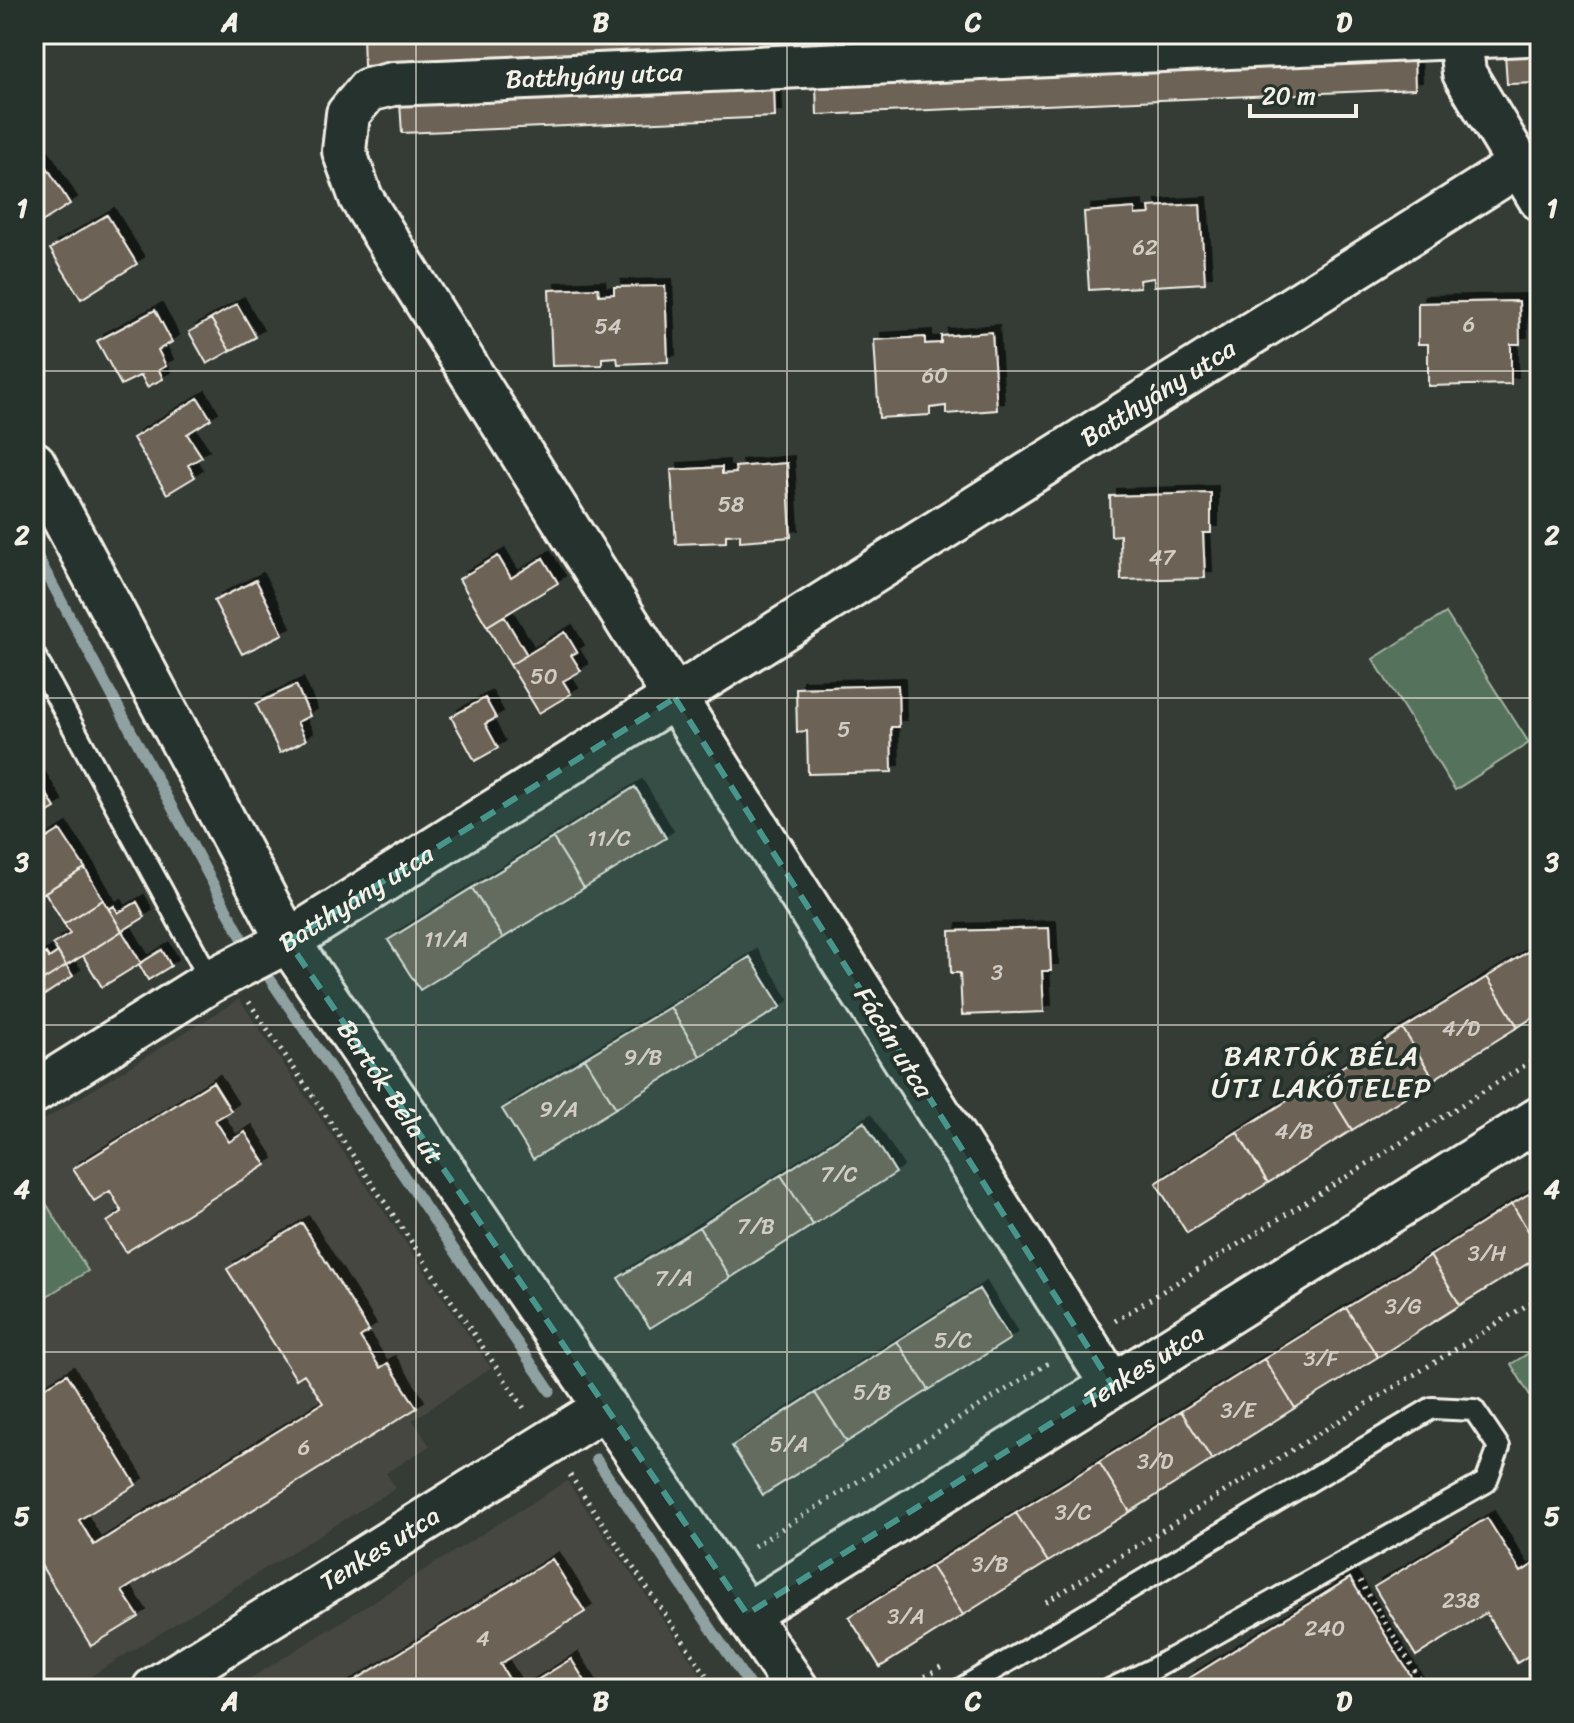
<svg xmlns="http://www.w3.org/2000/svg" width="1574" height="1723" font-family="Sriracha,sans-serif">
<defs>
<filter id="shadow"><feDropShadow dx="7" dy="-7" stdDeviation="0" flood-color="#0009"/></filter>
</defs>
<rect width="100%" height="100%" fill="#343c35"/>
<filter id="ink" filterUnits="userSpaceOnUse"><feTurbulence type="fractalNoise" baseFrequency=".0125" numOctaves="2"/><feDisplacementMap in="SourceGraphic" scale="16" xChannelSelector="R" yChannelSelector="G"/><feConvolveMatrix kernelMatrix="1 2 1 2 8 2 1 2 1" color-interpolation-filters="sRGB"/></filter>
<g filter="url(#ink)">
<path fill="#45473f" d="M 239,999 L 491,1368 L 413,1420 L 430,1446 L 386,1473 L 396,1488 L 70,1689 L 34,1689 L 34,1126 Z
M 567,1481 L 711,1689 L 233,1689 Z"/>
<path fill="#55735c" stroke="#a4b2a2" stroke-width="2" d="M 1446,613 L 1529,743 L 1455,790 L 1373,659 Z
M 34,1184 L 88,1271 L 34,1304 Z
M 1540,1346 L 1540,1412 L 1511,1364 Z"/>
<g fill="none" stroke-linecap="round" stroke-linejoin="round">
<path stroke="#90a1a2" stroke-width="11" d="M 34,550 L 241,936
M 270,979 L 550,1391
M 596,1459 L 752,1689"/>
</g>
<path fill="#6c6256" stroke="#f4f1e8" stroke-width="2" filter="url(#shadow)" d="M 363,34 L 907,34 L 907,40 L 364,66 Z
M 1540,52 L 1540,83 L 1507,84 L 1505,53 Z
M 1414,59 L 1415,89 L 817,115 L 816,85 Z
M 774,87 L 775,117 L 402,133 L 400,103 Z
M 38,153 L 70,204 L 34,227 L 34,156 Z
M 1200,204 L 1205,283 L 1154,286 L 1154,278 L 1139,280 L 1140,287 L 1089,290 L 1084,212 L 1135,208 L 1135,215 L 1150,214 L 1149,207 Z
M 107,215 L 137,264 L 81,299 L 50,249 Z
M 665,286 L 668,362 L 618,364 L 617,357 L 602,358 L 602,365 L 552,366 L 549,290 L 598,288 L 599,295 L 614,294 L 614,287 Z
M 1519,301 L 1520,344 L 1511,344 L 1511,384 L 1428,386 L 1428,344 L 1418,344 L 1418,303 Z
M 237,304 L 256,337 L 230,351 L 211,319 Z
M 155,310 L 172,342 L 158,350 L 166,366 L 159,370 L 163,379 L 147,387 L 141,375 L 121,385 L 97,341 Z
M 211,319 L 230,351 L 207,364 L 189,332 Z
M 992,332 L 997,410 L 946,414 L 946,406 L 930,408 L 930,415 L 879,418 L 874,340 L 925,337 L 925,344 L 941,343 L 941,336 Z
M 198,398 L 211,419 L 187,434 L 202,457 L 188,465 L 195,477 L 167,494 L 133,438 Z
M 787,463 L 791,537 L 740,541 L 740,534 L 726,535 L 726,542 L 676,544 L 671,470 L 722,467 L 722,474 L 736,473 L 735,467 Z
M 1211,493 L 1211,533 L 1203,533 L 1205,578 L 1121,580 L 1120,535 L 1111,536 L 1110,496 Z
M 498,556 L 511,578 L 543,558 L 558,583 L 487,626 L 459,579 Z
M 256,580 L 283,634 L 242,654 L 214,601 Z
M 504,616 L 527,655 L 510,665 L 487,626 Z
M 565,632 L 577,652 L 571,655 L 581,671 L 563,681 L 571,694 L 539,713 L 510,665 Z
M 296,685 L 310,716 L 297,722 L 306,740 L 280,753 L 256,704 Z
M 898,685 L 899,727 L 891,727 L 892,772 L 808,774 L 807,731 L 797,732 L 796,688 Z
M 485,698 L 496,718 L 485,724 L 498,748 L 475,761 L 451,717 Z
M 34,773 L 55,808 L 34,820 Z
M 635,787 L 666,838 L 584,888 L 553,838 Z
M 60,830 L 85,868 L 34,899 L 34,846 Z
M 553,838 L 584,888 L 503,938 L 472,888 Z
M 85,868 L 103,900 L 64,924 L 45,892 Z
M 472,888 L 503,938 L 420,990 L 388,940 Z
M 103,900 L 122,931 L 66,966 L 53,944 L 70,934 L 64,924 Z
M 137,902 L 145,917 L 122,931 L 109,909 L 114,906 L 118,913 Z
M 1049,928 L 1051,971 L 1042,971 L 1044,1012 L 962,1015 L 960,973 L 951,973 L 950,931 Z
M 122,931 L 141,963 L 102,987 L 83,956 Z
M 1540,944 L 1540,1013 L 1518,1027 L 1487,977 Z
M 162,950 L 171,966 L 148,980 L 139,964 Z
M 58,952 L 66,966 L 37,984 L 34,979 L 34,960 L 46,953 L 49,958 Z
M 750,957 L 781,1007 L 700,1056 L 670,1007 Z
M 66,966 L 73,976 L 40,998 L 34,986 Z
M 1487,977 L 1518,1027 L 1434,1079 L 1403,1029 Z
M 670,1007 L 700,1056 L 616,1108 L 585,1058 Z
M 1403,1029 L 1434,1079 L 1352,1130 L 1321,1080 Z
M 585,1058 L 616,1108 L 533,1159 L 502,1109 Z
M 1321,1080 L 1352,1130 L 1268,1183 L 1237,1132 Z
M 213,1082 L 231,1111 L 215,1120 L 229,1142 L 245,1132 L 266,1165 L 126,1252 L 107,1222 L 122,1212 L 110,1191 L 94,1201 L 73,1169 Z
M 864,1122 L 896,1173 L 813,1225 L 781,1175 Z
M 1237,1132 L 1268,1183 L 1187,1233 L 1156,1183 Z
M 781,1175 L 813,1225 L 730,1278 L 699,1227 Z
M 1540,1187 L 1540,1250 L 1512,1204 Z
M 1512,1204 L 1540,1250 L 1540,1256 L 1460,1305 L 1430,1256 Z
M 302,1223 L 369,1331 L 360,1337 L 380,1368 L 388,1363 L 417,1408 L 122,1591 L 139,1617 L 91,1646 L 34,1554 L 34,1394 L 67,1374 L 136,1485 L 79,1520 L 94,1545 L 323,1403 L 304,1374 L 296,1379 L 227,1269 Z
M 699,1227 L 730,1278 L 650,1328 L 618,1278 Z
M 1430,1256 L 1460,1305 L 1378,1357 L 1346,1308 Z
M 979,1289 L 1010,1339 L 929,1390 L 897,1341 Z
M 1346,1308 L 1378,1357 L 1295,1408 L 1264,1359 Z
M 897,1341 L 929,1390 L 847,1442 L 815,1393 Z
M 1264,1359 L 1295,1408 L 1212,1460 L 1181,1411 Z
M 815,1393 L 847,1442 L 763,1495 L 732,1446 Z
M 1181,1411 L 1212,1460 L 1130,1512 L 1099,1462 Z
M 1099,1462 L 1130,1512 L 1048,1562 L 1016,1513 Z
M 1016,1513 L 1048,1562 L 963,1615 L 931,1566 Z
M 1487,1518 L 1521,1572 L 1540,1560 L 1540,1648 L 1517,1663 L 1486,1613 L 1416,1656 L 1374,1587 Z
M 552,1559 L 585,1612 L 500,1664 L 515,1689 L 341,1689 Z
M 931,1566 L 963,1615 L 880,1667 L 849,1617 Z
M 1350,1578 L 1419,1689 L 1195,1689 L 1188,1679 Z
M 571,1659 L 590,1689 L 523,1689 Z"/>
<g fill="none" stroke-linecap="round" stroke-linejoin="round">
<g stroke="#f4f1e8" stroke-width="26">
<path id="lane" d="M 34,655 L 211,981
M 961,1689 L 1432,1408 L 1474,1410 L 1499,1447 L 1486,1482 L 1151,1670 L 1111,1689"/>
</g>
<g stroke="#f4f1e8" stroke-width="48">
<g id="street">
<path d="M 1460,37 L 1464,73 L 1540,199"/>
<path id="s1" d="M 34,463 L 288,941 L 797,1689"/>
<path id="s2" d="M 34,1092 L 211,981 L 288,941 L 1519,165"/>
<path id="s3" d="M 1112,1385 L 675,698 L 361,198 L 344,151 L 348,114 L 368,90 L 393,84 L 1527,34"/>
<path id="s4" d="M 747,1614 L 1540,1118"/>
<path id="s5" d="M 154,1689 L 606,1407"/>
</g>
</g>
<path stroke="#f4f1e8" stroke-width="5" stroke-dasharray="2 6" stroke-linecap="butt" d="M 249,1002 L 526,1411
M 1115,1321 L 1540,1056
M 570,1475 L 716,1689
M 754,1546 L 1052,1361
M 1360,1581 L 1426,1689
M 1046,1602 L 1540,1297
M 905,1689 L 942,1666"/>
<use href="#lane" stroke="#26332d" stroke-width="20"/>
<use href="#street" stroke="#26332d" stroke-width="42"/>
</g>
</g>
<path fill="#48958c" fill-opacity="0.2" stroke="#48958c" stroke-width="6" stroke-dasharray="16 10" stroke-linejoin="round" d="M 675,698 L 1112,1385 L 747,1614 L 288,941 Z"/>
<path fill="none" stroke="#f4f1e8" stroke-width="2" stroke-opacity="0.55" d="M 416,34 L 416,1689M 787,34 L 787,1689M 1158,34 L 1158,1689M 34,371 L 1540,371M 34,698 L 1540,698M 34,1025 L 1540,1025M 34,1352 L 1540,1352"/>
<g text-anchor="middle" stroke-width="8" stroke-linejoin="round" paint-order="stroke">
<g font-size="22" fill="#d2cdc4">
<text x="1145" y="255">62</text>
<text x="1469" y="332">6</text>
<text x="608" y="334">54</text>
<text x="935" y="383">60</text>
<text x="731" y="512">58</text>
<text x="1162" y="565">47</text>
<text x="544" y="684">50</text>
<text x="844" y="737">5</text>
<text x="609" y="846">11/C</text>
<text x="446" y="947">11/A</text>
<text x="997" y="980">3</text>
<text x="1461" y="1036">4/D</text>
<text x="643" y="1065">9/B</text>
<text x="559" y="1117">9/A</text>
<text x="1294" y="1139">4/B</text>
<text x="839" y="1182">7/C</text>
<text x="756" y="1234">7/B</text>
<text x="1487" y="1261">3/H</text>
<text x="674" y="1286">7/A</text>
<text x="1403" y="1314">3/G</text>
<text x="953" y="1348">5/C</text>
<text x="1321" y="1366">3/F</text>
<text x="872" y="1400">5/B</text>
<text x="1238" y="1418">3/E</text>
<text x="789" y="1452">5/A</text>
<text x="304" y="1455">6</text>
<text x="1155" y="1469">3/D</text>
<text x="1073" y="1520">3/C</text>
<text x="990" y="1572">3/B</text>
<text x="1461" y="1608">238</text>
<text x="906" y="1624">3/A</text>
<text x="1325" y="1636">240</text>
<text x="483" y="1646">4</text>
</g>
<g font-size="26" fill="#f4f1e8" stroke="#26332d">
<text dy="9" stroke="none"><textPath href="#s3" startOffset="1750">Batthyány utca</textPath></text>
<text dy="9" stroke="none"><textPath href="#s2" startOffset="1324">Batthyány utca</textPath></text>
<text dy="9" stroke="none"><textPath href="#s2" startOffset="376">Batthyány utca</textPath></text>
<text transform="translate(894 1042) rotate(58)" y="9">Fácán utca</text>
<text dy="9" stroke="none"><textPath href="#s1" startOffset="724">Bartók Béla út</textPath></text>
<text dy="9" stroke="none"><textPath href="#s4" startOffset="468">Tenkes utca</textPath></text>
<text dy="9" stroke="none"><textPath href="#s5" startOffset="266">Tenkes utca</textPath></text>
</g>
<g font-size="28" letter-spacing="2" fill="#f4f1e8" stroke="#26332d">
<text x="1322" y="1065">BARTÓK BÉLA<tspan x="1322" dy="32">ÚTI LAKÓTELEP</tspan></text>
</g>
</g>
<rect width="1574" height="1723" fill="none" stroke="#26332d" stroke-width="88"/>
<path d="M1250 104v12h106v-12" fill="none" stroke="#f4f1e8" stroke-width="4"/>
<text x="1262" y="104" font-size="24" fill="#f4f1e8" stroke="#26332d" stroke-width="6" paint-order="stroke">20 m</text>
<rect x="44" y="44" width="1486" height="1635" fill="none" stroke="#f4f1e8" stroke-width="3"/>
<g font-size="26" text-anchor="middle" font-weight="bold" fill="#f4f1e8">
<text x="230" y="31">A</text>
<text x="601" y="31">B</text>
<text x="973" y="31">C</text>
<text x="1344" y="31">D</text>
<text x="22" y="217">1</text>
<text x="1552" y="217">1</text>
<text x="22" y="544">2</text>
<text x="1552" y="544">2</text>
<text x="22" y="871">3</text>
<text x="1552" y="871">3</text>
<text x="22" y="1198">4</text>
<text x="1552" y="1198">4</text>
<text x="22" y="1525">5</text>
<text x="1552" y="1525">5</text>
<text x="230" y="1710">A</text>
<text x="601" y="1710">B</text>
<text x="973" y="1710">C</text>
<text x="1344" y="1710">D</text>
</g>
</svg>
